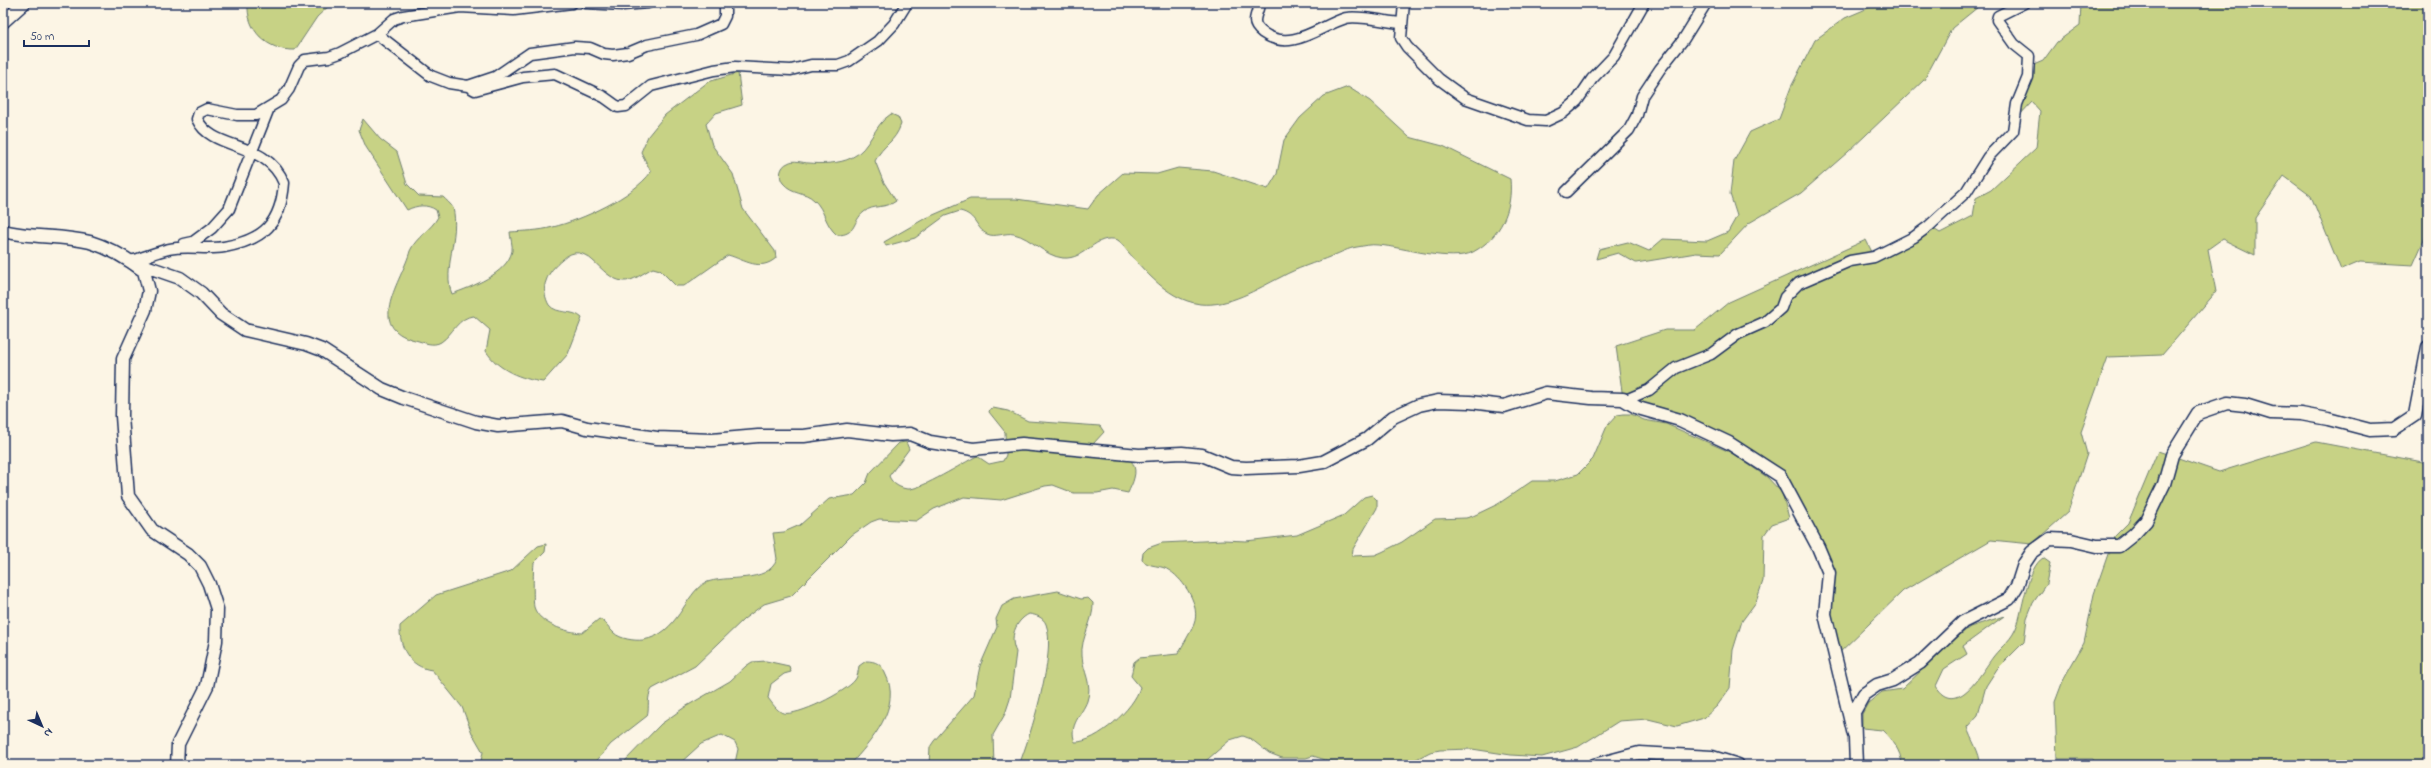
<svg xmlns="http://www.w3.org/2000/svg" width="2431" height="768" font-family="'Indie Flower',sans-serif">
<rect width="100%" height="100%" fill="#fcf5e5"/>
<filter id="ink" filterUnits="userSpaceOnUse"><feTurbulence type="fractalNoise" baseFrequency=".025" numOctaves="2"/><feDisplacementMap in="SourceGraphic" scale="8" xChannelSelector="R" yChannelSelector="G"/><feConvolveMatrix kernelMatrix="1 2 1 2 8 2 1 2 1" color-interpolation-filters="sRGB"/></filter>
<g filter="url(#ink)">
<path fill="#c7d285" stroke="#718072" d="M 248,3 L 332,3 L 317,17 L 295,50 C 267,51 246,30 248,3 Z
M 1880,3 L 2017,3 L 1978,7 L 1952,28 L 1924,80 L 1848,152 L 1801,193 L 1749,223 L 1720,254 L 1696,253 L 1636,263 L 1618,253 L 1596,259 L 1599,249 L 1628,242 L 1649,251 L 1663,239 L 1707,241 L 1728,232 L 1737,216 L 1730,194 L 1734,161 L 1750,132 L 1779,119 L 1791,87 L 1815,40 L 1845,18 Z
M 2081,3 L 2428,3 L 2428,231 L 2413,265 L 2360,262 L 2341,270 L 2311,196 L 2284,176 L 2255,218 L 2255,255 L 2222,239 L 2208,249 L 2216,292 L 2162,355 L 2108,357 L 2081,432 L 2087,454 L 2068,512 L 2032,544 L 1991,540 L 1903,591 L 1836,656 L 1829,629 L 1829,573 L 1772,469 L 1623,399 L 1616,346 L 1665,330 L 1695,330 L 1729,302 L 1866,240 L 1874,256 L 1929,226 L 1940,233 L 1973,216 L 1976,198 L 1991,190 L 2036,148 L 2040,111 L 2032,102 L 2017,118 L 2029,67 L 2043,61 L 2057,42 L 2080,25 Z
M 738,73 L 742,105 L 716,113 L 706,124 L 712,145 L 733,174 L 743,209 L 775,251 L 776,258 C 760,272 745,260 728,255 L 684,286 L 676,286 L 660,270 L 653,268 C 644,272 633,282 623,281 C 599,279 587,236 562,260 C 555,266 549,272 546,281 C 543,288 545,298 549,305 C 557,315 573,309 582,318 L 568,354 L 543,382 C 521,379 498,370 486,351 L 490,330 L 474,316 C 458,317 453,334 441,342 C 433,347 423,342 415,340 C 364,328 402,281 410,251 C 416,237 431,230 438,217 L 436,210 C 427,204 417,205 407,210 L 366,147 L 359,130 L 363,119 L 380,139 L 397,152 L 407,184 L 419,196 L 443,197 C 446,200 451,204 453,208 C 460,236 442,270 452,294 C 471,287 507,274 512,251 C 513,245 510,237 510,232 C 524,231 539,231 553,227 C 582,220 633,197 651,172 L 641,152 L 648,136 L 665,115 L 708,82 Z
M 1348,87 L 1370,101 L 1409,137 L 1443,146 L 1510,179 C 1513,209 1501,237 1473,252 C 1451,263 1403,247 1378,245 C 1371,244 1364,246 1357,247 C 1349,248 1340,253 1332,256 C 1315,263 1297,268 1281,277 C 1257,289 1229,307 1200,304 C 1164,299 1140,265 1118,240 C 1095,233 1086,260 1063,258 C 1044,256 1032,238 1014,234 C 1005,232 995,238 987,234 C 976,229 977,215 960,211 L 945,216 L 915,238 L 886,246 L 884,242 L 924,219 L 970,199 L 1016,199 L 1088,209 L 1098,195 L 1123,173 L 1157,174 L 1178,168 L 1213,171 L 1268,189 L 1277,174 L 1284,140 L 1300,118 L 1324,96 Z
M 891,114 L 898,117 L 901,124 C 895,143 883,144 875,161 L 883,181 L 896,201 C 886,209 873,204 864,212 C 852,221 857,235 837,235 C 825,225 825,210 814,200 C 805,191 792,194 783,183 C 778,177 780,166 788,163 C 794,159 802,163 809,163 C 821,164 839,164 851,158 C 871,149 873,125 891,114 Z
M 993,408 L 1008,411 L 1028,421 L 1100,426 L 1104,432 L 1093,444 C 1109,447 1141,455 1134,478 C 1133,483 1130,488 1128,493 L 1113,490 L 1097,493 L 1074,493 L 1053,485 L 1045,486 L 1001,500 L 964,497 L 934,509 L 916,521 L 879,519 L 871,522 L 852,535 L 791,596 L 764,604 L 744,619 L 695,666 L 652,689 C 646,698 650,706 647,716 L 611,744 L 593,765 L 480,765 L 483,752 L 472,733 L 462,707 L 432,670 C 409,667 399,647 400,626 L 436,595 L 511,571 L 538,546 L 546,544 L 545,552 L 534,563 C 533,569 533,604 534,607 C 539,624 566,632 582,633 L 599,619 C 607,622 608,628 614,633 C 620,639 635,641 643,640 C 679,634 684,594 705,583 C 725,574 768,585 777,559 L 773,533 L 784,532 L 800,525 L 829,499 L 854,495 L 866,483 L 870,473 L 899,443 L 906,442 L 909,449 L 889,476 C 892,484 901,489 909,489 C 922,489 963,463 977,456 L 989,464 L 1003,461 L 1006,455 L 1005,432 L 989,412 L 990,409 Z
M 1624,414 L 1631,414 L 1644,420 L 1666,424 L 1730,452 L 1767,477 L 1782,493 L 1789,518 L 1772,524 L 1764,535 L 1763,581 L 1756,602 L 1742,621 L 1733,650 L 1730,688 L 1717,706 L 1704,718 L 1677,726 L 1648,719 L 1619,721 L 1578,747 L 1542,757 L 1511,755 L 1472,749 L 1440,750 L 1430,752 L 1405,765 L 1335,763 L 1313,756 L 1306,758 L 1282,758 L 1269,753 L 1251,739 L 1243,736 L 1230,740 L 1201,765 L 1019,765 C 1030,737 1057,652 1046,624 C 1043,617 1036,615 1029,614 C 1015,621 1009,638 1016,652 L 1010,699 L 1005,714 L 993,735 L 994,765 L 929,765 L 930,747 L 934,741 L 974,695 L 980,666 L 997,627 L 996,619 L 1002,606 L 1014,599 L 1058,591 L 1081,599 L 1088,598 L 1093,603 C 1094,621 1080,638 1082,656 C 1083,672 1093,684 1087,701 C 1082,715 1068,725 1075,742 C 1096,743 1135,708 1140,687 L 1131,676 L 1134,662 L 1139,658 L 1178,654 C 1183,644 1190,634 1194,624 C 1201,606 1184,580 1170,571 C 1161,564 1150,568 1142,560 L 1143,553 L 1148,548 L 1162,543 L 1223,540 L 1246,541 L 1297,535 L 1344,515 L 1364,497 L 1372,495 L 1377,500 L 1377,508 L 1353,549 L 1352,556 L 1375,555 L 1382,552 L 1402,542 L 1435,519 L 1466,518 L 1473,516 L 1498,504 L 1532,481 L 1555,481 L 1578,474 L 1593,459 L 1607,426 L 1617,415 Z
M 2316,442 L 2428,463 L 2428,765 L 2096,765 L 2093,759 L 2057,759 L 2055,702 L 2064,678 L 2084,643 L 2094,594 L 2114,537 L 2128,523 L 2158,451 L 2219,472 Z
M 2043,558 L 2050,563 L 2046,584 L 2033,603 L 2027,618 L 2024,642 L 1997,669 L 1986,686 L 1978,715 L 1967,727 C 1970,739 1981,753 1980,765 L 1902,765 C 1901,750 1892,740 1882,730 L 1862,728 L 1862,714 L 1868,703 L 1882,692 L 1902,689 L 1951,642 L 1970,627 L 2004,616 L 1963,646 L 1967,654 L 1944,669 L 1936,686 C 1957,719 1981,673 1993,657 C 2003,644 2012,641 2018,623 C 2023,606 2028,567 2043,558 Z
M 866,661 C 876,661 881,664 885,673 C 903,707 871,741 850,765 L 721,765 L 735,763 L 738,749 L 735,742 L 722,735 L 701,744 L 678,765 L 621,765 L 661,724 L 685,707 L 730,681 L 746,666 L 752,662 L 766,661 L 789,666 L 791,672 L 784,674 L 771,684 L 768,698 C 772,703 777,711 783,713 C 797,717 846,692 855,680 C 858,677 858,670 859,666 Z"/>
<g fill="none" stroke-linecap="round" stroke-linejoin="round">
<g stroke="#1b2f5e" stroke-width="13">
<path id="minor" d="M 585,3 L 623,5 L 648,3
M 1259,3 C 1259,9 1255,15 1255,21 C 1255,26 1259,30 1263,33 C 1292,53 1319,26 1346,18 C 1359,15 1387,22 1401,23
M 1404,3 L 1401,38 L 1407,47 L 1439,79 L 1465,98 L 1528,120 L 1546,121 L 1563,113 L 1577,101 L 1592,79 L 1614,56 L 1644,3
M 377,34 L 431,76 L 449,83 L 468,86 L 495,77 L 530,53 L 575,47 L 590,48 L 604,54 L 613,55 L 628,53 L 647,45 L 696,35 L 721,24 L 725,16 L 725,3
M 468,86 L 475,90 L 523,77 L 555,74 L 604,97 L 618,107 L 626,106 L 651,86 L 714,70 L 735,67 L 791,70 L 811,65 L 838,65 L 849,61 L 878,41 L 894,24 L 907,3
M 1566,192 L 1629,130 L 1637,115 L 1642,96 L 1660,69 L 1683,40 L 1706,3
M 184,244 L 193,242 L 212,228 L 229,209 L 269,108
M 131,261 C 143,258 156,252 169,249 C 187,245 206,250 224,247 C 264,240 281,223 284,183 C 266,139 212,152 197,119 L 199,113 L 207,109 L 237,115 L 256,115 L 281,100 L 289,89 L 299,66 L 305,60 L 329,57 L 340,53 L 377,34 L 394,19 L 403,16 L 460,7 L 514,10 L 572,3
M 1623,399 L 1628,399 L 1649,390 L 1676,368 L 1711,354 L 1738,334 L 1765,322 L 1781,308 L 1785,297 L 1799,283 L 1850,261 L 1874,257 L 1914,237 L 1929,226 L 1966,192 L 1988,157 L 2013,131 L 2017,104 L 2028,77 L 2029,56 L 2014,44 L 1997,20 L 1998,16 L 2024,3"/>
</g>
<g stroke="#1b2f5e" stroke-width="15">
<path id="tertiary" d="M 3,22 L 24,3
M 3,231 C 31,238 61,235 90,242 C 110,248 128,259 144,271 L 149,291 L 145,310 L 123,359 L 122,416 L 128,496 L 152,530 L 188,554 L 200,566 L 209,584 L 217,609 L 216,641 L 207,686 L 178,744 L 177,765
M 131,261 L 180,278 L 201,293 L 221,314 L 245,330 L 306,344 L 322,350 L 382,389 L 404,398 L 476,422 L 498,426 L 562,421 L 587,428 L 657,438 L 712,440 L 758,436 L 804,436 L 847,430 L 891,435 L 910,434 L 930,442 L 973,449 L 1022,444 L 1139,455 L 1182,453 L 1202,455 L 1231,467 L 1246,468 L 1299,466 L 1323,462 L 1367,439 L 1393,417 L 1419,405 L 1438,401 L 1470,402 L 1504,406 L 1546,393 L 1591,398 L 1623,399 L 1638,408 L 1680,420 L 1729,443 L 1780,476 L 1818,547 L 1829,573 L 1825,614 L 1854,735
M 1594,765 L 1639,753 L 1712,757 L 1738,765
M 1856,765 L 1854,712 L 1864,694 L 1877,685 L 1893,680 L 1920,663 L 1963,622 L 2009,599 L 2017,586 L 2024,564 L 2032,552 L 2050,539 L 2071,540 L 2097,546 L 2119,546 L 2134,534 L 2146,521 L 2164,484 L 2172,455 L 2198,413 L 2227,403 L 2245,405 L 2271,413 L 2301,414 L 2328,419 L 2370,430 L 2394,429 L 2415,415 L 2428,347"/>
</g>
<use href="#minor" stroke="#fcf5e5" stroke-width="10"/>
<use href="#tertiary" stroke="#fcf5e5" stroke-width="12"/>
</g>
</g>
<rect width="2431" height="768" fill="none" stroke="#fcf5e5" stroke-width="16"/>
<rect x="8" y="8" width="2415" height="752" fill="none" stroke="#1b2f5e" stroke-width="1.5" filter="url(#ink)"/>
<g transform="translate(42 726) rotate(136)" stroke="#fcf5e5" stroke-width="3" paint-order="stroke">
<path d="M0-3L7 15L0 10L-7 15Z" fill="#1b2f5e"/>
<text y="-6" font-size="11" font-weight="bold" text-anchor="middle" fill="#1b2f5e">N</text>
</g>
<path d="M24 40v6h65v-6" fill="none" stroke="#1b2f5e" stroke-width="2"/>
<text x="30" y="40" font-size="12" fill="#1b2f5e" stroke="#fcf5e5" stroke-width="3" paint-order="stroke">50 m</text>
</svg>
